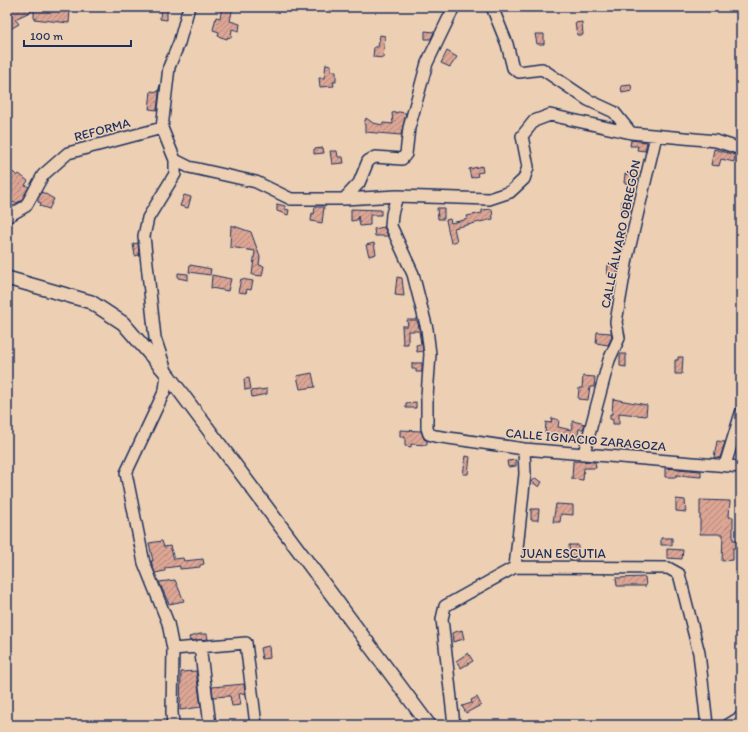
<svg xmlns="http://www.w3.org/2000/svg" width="748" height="732" font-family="Itim,sans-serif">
<defs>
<pattern id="building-hatch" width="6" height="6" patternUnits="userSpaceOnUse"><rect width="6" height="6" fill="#dca594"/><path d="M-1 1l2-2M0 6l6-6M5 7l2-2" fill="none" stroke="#b2877c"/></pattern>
</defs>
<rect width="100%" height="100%" fill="#edd0b4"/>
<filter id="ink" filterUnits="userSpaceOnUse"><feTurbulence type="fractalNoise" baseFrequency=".025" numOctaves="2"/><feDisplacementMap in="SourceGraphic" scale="8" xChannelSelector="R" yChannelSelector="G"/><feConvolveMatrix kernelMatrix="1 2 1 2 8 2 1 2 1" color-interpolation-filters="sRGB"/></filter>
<g filter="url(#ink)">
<path fill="url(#building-hatch)" stroke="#1b2f5e" d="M 7,7 L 39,7 L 70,10 L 69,23 L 34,19 L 34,10 L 15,19 L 19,24 L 7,31 Z
M 222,7 L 233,7 L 230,21 L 240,24 L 239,31 L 232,29 L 231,38 L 228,37 L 227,39 L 218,36 L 219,32 L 213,30 L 216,17 L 220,18 Z
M 161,8 L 167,9 L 167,20 L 160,19 Z
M 582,22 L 583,35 L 577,35 L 575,23 Z
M 425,31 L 434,32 L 431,39 L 425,39 Z
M 535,34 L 544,34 L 544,44 L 537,44 Z
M 380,35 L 385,36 L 383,58 L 373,57 L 374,47 L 378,47 Z
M 447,51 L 457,57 L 450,67 L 441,63 Z
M 326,64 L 331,65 L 331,71 L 336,71 L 336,82 L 333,82 L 334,86 L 320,87 L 319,78 L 324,78 Z
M 160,85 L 157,110 L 149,109 L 151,91 L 158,92 Z
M 631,85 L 632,91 L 622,93 L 621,86 Z
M 399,112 L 406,113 L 401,135 L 365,132 L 365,125 L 364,124 L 366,118 L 373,123 L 383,125 L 383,123 L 393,124 L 392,113 Z
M 631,140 L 647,142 L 645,151 L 637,150 L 638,146 L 630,146 Z
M 323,148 L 324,153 L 314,154 L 314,149 Z
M 714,149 L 735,155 L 734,162 L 721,159 L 719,166 L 711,165 Z
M 330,151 L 337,151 L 338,157 L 343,157 L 344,163 L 332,164 Z
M 482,166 L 483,172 L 477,173 L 478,176 L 471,178 L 469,169 Z
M 13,172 L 17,176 L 19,174 L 28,181 L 25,185 L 29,187 L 21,201 L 16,203 L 7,201 L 7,180 Z
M 625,174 L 638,176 L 636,184 L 624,183 Z
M 42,192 L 54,199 L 49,209 L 40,206 L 41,203 L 38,202 L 38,199 Z
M 184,195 L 191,197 L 188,208 L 180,206 Z
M 622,200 L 628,201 L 628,206 L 632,206 L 631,213 L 622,212 Z
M 277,204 L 285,206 L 285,209 L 289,210 L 288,215 L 277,211 Z
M 315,207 L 324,207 L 322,223 L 311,221 L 312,213 L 314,214 Z
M 437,208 L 444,208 L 444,219 L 438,219 Z
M 351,209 L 381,210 L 381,215 L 370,215 L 370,225 L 360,226 L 358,216 L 357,220 L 351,221 Z
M 492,209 L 493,219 L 454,228 L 457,241 L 451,243 L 446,220 L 450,219 L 451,223 L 468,219 L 467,216 L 482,213 L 482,210 Z
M 231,225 L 251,232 L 260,257 L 259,265 L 264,266 L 262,276 L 252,275 L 255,251 L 230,247 Z
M 384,227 L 388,236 L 375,236 L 374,229 Z
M 138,243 L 139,255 L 135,256 L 133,244 Z
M 374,243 L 376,254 L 369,256 L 366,245 Z
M 190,265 L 211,269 L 210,275 L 189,272 Z
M 608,265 L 618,267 L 617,275 L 607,274 Z
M 178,273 L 188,274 L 188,280 L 178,278 Z
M 212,275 L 231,279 L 228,291 L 211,288 Z
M 397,277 L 402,278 L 404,296 L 395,295 Z
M 241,279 L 253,281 L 251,290 L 247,289 L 246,293 L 238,292 Z
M 416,318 L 420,330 L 423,351 L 417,352 L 416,345 L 421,344 L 419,331 L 408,331 L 408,344 L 403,344 L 402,326 L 408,326 L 407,320 L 416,320 Z
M 597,332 L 611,333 L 612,337 L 608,345 L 596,343 Z
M 620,354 L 626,354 L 626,367 L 620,366 Z
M 678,357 L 683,357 L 682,374 L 675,374 L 675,360 L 678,360 Z
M 412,363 L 422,363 L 422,372 L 416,372 L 416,369 L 412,369 Z
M 312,373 L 315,387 L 300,389 L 297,376 Z
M 583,376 L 595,377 L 594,387 L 590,387 L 588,400 L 578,399 L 579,388 L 582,388 Z
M 249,378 L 251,389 L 245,390 L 244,379 Z
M 267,389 L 267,394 L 252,397 L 251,391 Z
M 613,399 L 647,405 L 646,416 L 619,413 L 619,424 L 613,424 L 613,420 L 610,419 L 610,414 L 612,414 Z
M 416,402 L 416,408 L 406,408 L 406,403 Z
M 552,418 L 559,420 L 558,427 L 571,430 L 573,421 L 585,424 L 583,429 L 579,429 L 577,441 L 569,439 L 569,438 L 545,433 L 546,422 L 551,423 Z
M 400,430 L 421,431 L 424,439 L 427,441 L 427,445 L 411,444 L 411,447 L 405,446 L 405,437 L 400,437 Z
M 717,441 L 725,442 L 720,458 L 714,458 Z
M 466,456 L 470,457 L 468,474 L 463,474 Z
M 516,460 L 516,466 L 508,467 L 507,461 Z
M 573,461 L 595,462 L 596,468 L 584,468 L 583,480 L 572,479 Z
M 665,468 L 701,471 L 701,477 L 676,475 L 676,477 L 665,477 Z
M 535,478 L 542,482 L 539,487 L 532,482 Z
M 676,499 L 685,500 L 686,512 L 676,511 Z
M 700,500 L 730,501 L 729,517 L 733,517 L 733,540 L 741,540 L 741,548 L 733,548 L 733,560 L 722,561 L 723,534 L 700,534 Z
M 556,504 L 573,505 L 573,515 L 561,514 L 560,522 L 553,522 Z
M 531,509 L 539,509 L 538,520 L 531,520 Z
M 661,538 L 672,538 L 672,545 L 661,545 Z
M 162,541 L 164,547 L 170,546 L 174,559 L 183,558 L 184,561 L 203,559 L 204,564 L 200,565 L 200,567 L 180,569 L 180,566 L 165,568 L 165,571 L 155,573 L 151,561 L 153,561 L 149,543 Z
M 569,545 L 578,545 L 578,560 L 570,560 Z
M 667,549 L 683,550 L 682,559 L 667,558 Z
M 645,577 L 646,586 L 617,586 L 616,578 Z
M 175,580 L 184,601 L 169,604 L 159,582 Z
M 462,630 L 464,639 L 453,642 L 452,633 Z
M 200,634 L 207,634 L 208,639 L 190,641 L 189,637 Z
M 269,646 L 270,658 L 262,659 L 260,648 Z
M 468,653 L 473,661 L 461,668 L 456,661 Z
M 196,671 L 201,707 L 180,710 L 181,672 Z
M 244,684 L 245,693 L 239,694 L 241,705 L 232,706 L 230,696 L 213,697 L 212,687 Z
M 477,697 L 481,705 L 466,713 L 462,706 L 472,703 L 471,700 Z"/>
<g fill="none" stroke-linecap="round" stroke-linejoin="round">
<g stroke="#1b2f5e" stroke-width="14">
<path id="minor" d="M 492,7 L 507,44 L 513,68 L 519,72 L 542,69 L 588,100 L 614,112 L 631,133
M 175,160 L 189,167 L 256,182 L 291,199 L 344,199 L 397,196 L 489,199 L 510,192 L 524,179 L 528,167 L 522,136 L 534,121 L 550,115 L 631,133 L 716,141 L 741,149
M 397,196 L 392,214 L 391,226 L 413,274 L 427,329 L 430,354 L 427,396 L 427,428 L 429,434 L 435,436 L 524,449 L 741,467
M 344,199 L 359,183 L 368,161 L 375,157 L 402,159 L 406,154 L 409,128 L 427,63 L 454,7
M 7,217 L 26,206 L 43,175 L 68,153 L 162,128
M 584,453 L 609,360 L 619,338 L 616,322 L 627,258 L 656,136
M 725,465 L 741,413
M 515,567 L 525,474 L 524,449
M 200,646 L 210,725
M 173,649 L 246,643 L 256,725
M 173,725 L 172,712 L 173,649 L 168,623 L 144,563 L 126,473 L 165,390 L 167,374 L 155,338 L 144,236 L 148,218 L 175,174 L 175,160 L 162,128 L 169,67 L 179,43 L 189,7
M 454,725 L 442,619 L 445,606 L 515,567 L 668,568 L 679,574 L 699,653 L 707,725
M 728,725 L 741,717"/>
</g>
<g stroke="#1b2f5e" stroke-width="16">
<path id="major" d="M 7,278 L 91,302 L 123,323 L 167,374 L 429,725"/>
</g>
<use href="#minor" stroke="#edd0b4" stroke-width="11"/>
<use href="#major" stroke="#edd0b4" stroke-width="13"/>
</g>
</g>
<g text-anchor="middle" stroke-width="3" stroke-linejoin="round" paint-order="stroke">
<g font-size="13" fill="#1b2f5e" stroke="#edd0b4">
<text transform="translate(102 129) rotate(-15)" y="5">REFORMA</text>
<text transform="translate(620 234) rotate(-78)" y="5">CALLE ÁLVARO OBREGÓN</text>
<text transform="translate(586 439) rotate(5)" y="5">CALLE IGNACIO ZARAGOZA</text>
<text x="563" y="558">JUAN ESCUTIA</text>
</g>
</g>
<rect width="748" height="732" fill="none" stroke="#edd0b4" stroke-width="24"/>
<rect x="12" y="12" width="724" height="708" fill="none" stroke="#1b2f5e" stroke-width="1.5" filter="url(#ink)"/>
<path d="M24 40v6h107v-6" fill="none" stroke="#1b2f5e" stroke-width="2"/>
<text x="30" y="40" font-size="12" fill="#1b2f5e" stroke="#edd0b4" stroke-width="3" paint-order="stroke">100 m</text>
</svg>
